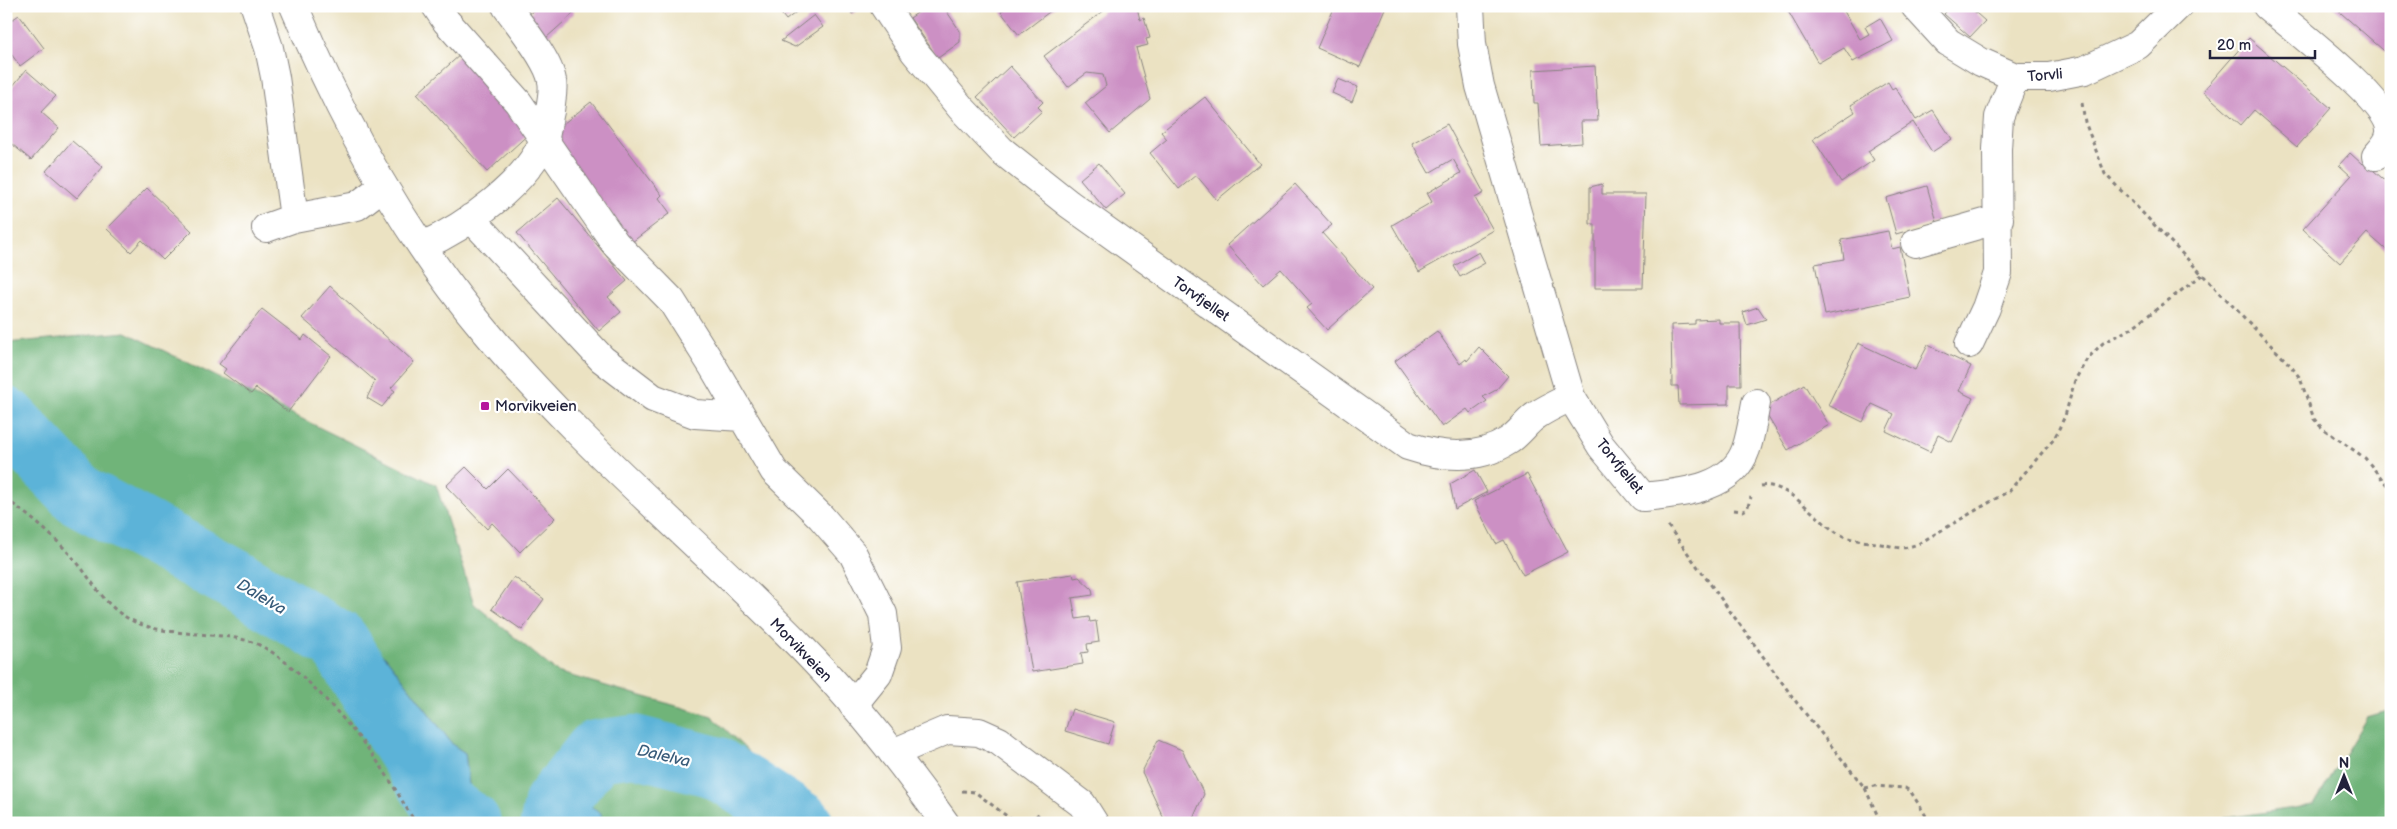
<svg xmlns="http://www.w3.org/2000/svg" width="2397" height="829" font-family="'Balsamiq Sans',sans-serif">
<rect width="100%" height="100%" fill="#fff"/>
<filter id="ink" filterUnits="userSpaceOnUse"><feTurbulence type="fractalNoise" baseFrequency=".02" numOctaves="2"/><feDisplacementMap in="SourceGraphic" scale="10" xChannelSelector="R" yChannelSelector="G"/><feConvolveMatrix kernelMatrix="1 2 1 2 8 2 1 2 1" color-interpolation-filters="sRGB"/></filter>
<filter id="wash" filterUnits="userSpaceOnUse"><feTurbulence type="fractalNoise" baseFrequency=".0096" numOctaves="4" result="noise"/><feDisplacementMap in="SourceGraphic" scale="20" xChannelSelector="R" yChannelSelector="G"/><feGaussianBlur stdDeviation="1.12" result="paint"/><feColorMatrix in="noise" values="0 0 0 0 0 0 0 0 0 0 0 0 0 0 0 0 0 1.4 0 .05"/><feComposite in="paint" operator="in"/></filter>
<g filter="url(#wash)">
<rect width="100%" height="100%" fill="#ebe2c2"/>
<path fill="#6fb479" stroke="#486b5a" d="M 126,332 L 436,485 L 474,604 L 557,672 L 712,716 L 778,781 L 794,823 L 602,823 L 570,806 L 555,803 L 541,816 L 537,823 L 498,823 L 469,785 L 465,753 L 453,745 L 385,656 L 327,660 L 340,674 L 354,697 L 388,731 L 414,786 L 434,823 L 6,823 L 6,343 Z
M 2391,710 L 2391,823 L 2193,823 L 2314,805 L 2367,717 Z"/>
<path fill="#5bb3d8" stroke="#3e6a8a" d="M 350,634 L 385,656 L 453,745 L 465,753 L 469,785 L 498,823 L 434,823 L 414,786 L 388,731 L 354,697 L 340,674 L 327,660 L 338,641 Z
M 555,803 L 592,807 L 601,813 L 602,823 L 537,823 L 541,816 Z"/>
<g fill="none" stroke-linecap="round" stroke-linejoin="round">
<path stroke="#5bb3d8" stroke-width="62" d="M 6,418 L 79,495 L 233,578 L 338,641 L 439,801 L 470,823
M 551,823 L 555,803 L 596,751 L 634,746 L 715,767 L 802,823"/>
</g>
<g id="blocks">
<path fill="#cc90c4" d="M 528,6 L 572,6 L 574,13 L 546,38 L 527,16 L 533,11 Z
M 775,6 L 804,6 L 786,20 Z
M 847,6 L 864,6 L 852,14 Z
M 927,6 L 931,10 L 937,6 L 943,6 L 960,31 L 960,42 L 938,58 L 910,18 Z
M 1008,6 L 1057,6 L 1019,35 L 1001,12 Z
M 1110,6 L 1137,7 L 1140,20 L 1144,18 L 1150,38 L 1146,39 L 1148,45 L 1136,48 L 1150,99 L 1110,133 L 1085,103 L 1106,86 L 1103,75 L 1087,73 L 1068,87 L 1044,56 Z
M 1335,6 L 1386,6 L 1360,67 L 1317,48 Z
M 1785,6 L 1841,6 L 1860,39 L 1869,34 L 1865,27 L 1880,18 L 1893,41 L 1853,62 L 1844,48 L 1818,63 Z
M 1951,6 L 1968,6 L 1985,21 L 1970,37 L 1944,14 Z
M 2333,6 L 2391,6 L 2391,57 Z
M 19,15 L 44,48 L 20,66 L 6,47 L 6,24 Z
M 814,15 L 823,27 L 795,47 L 781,41 Z
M 2249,38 L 2331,108 L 2297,147 L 2254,110 L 2241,125 L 2203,91 Z
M 462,53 L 532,131 L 487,172 L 417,94 Z
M 1010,66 L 1043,102 L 1038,107 L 1042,111 L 1014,137 L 977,97 Z
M 1595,66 L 1598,121 L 1581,121 L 1582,143 L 1541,146 L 1538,103 L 1534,103 L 1533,70 Z
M 26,70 L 56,96 L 41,112 L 59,128 L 31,160 L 6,139 L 6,82 L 12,87 Z
M 1338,79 L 1358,87 L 1352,102 L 1332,93 Z
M 1888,82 L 1892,89 L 1895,87 L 1916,120 L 1933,110 L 1952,139 L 1932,152 L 1913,122 L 1868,151 L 1874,160 L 1841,182 L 1813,139 L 1855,112 L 1851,105 Z
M 1205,97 L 1260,164 L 1217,200 L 1196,175 L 1179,189 L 1150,153 L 1167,139 L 1161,132 Z
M 591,102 L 662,195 L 659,198 L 670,213 L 632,242 L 550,134 Z
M 1447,124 L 1484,193 L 1475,198 L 1493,230 L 1419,272 L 1392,225 L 1432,202 L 1427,193 L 1461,173 L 1453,159 L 1429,173 L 1412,143 Z
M 72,141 L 103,167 L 77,198 L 46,171 Z
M 2350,153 L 2362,164 L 2364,162 L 2391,186 L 2391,254 L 2367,233 L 2340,263 L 2303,229 L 2351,176 L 2339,165 Z
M 1099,163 L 1125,194 L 1106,210 L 1080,179 Z
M 1295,184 L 1332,225 L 1322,233 L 1372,289 L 1327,330 L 1307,308 L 1312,304 L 1281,269 L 1263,285 L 1227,245 Z
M 1602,184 L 1602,194 L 1646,194 L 1643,288 L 1595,288 L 1595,224 L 1590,224 L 1590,187 Z
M 1927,186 L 1937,222 L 1896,234 L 1886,198 Z
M 147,188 L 192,231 L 163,260 L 142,240 L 131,252 L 107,229 Z
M 558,198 L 627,281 L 608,297 L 621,312 L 599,331 L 517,233 Z
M 1888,231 L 1892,249 L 1900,247 L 1910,297 L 1825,315 L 1815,264 L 1844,259 L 1841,240 Z
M 1479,252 L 1485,263 L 1460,277 L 1454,266 Z
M 330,286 L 414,362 L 391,388 L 395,391 L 382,407 L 367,398 L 375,381 L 302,318 Z
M 1758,307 L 1766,319 L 1747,325 L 1743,312 Z
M 262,309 L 302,340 L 305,335 L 331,356 L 288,412 L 256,388 L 251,394 L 223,373 L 226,369 L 219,364 Z
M 1719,319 L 1719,323 L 1740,323 L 1741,385 L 1729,385 L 1729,404 L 1679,405 L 1678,386 L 1672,386 L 1671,325 L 1695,324 L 1695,320 Z
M 1437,331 L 1460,364 L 1466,359 L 1467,361 L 1479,347 L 1508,376 L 1496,390 L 1483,397 L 1487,401 L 1470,413 L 1467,409 L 1442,427 L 1395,361 Z
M 1858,343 L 1915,370 L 1928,345 L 1971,366 L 1959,391 L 1973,398 L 1952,442 L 1938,435 L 1930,452 L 1886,431 L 1894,414 L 1872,404 L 1863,422 L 1828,405 Z
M 1804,384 L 1829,425 L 1788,450 L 1763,409 Z
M 466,467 L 488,489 L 508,469 L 555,518 L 520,552 L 492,523 L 487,529 L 446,486 Z
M 1475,470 L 1487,492 L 1455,509 L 1450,484 Z
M 1527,474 L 1568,552 L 1523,575 L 1504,540 L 1496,544 L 1474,501 Z
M 1073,574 L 1074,578 L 1079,577 L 1092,589 L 1093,595 L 1072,598 L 1076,619 L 1089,617 L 1090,622 L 1096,621 L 1099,642 L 1087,644 L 1088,652 L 1081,653 L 1083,664 L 1032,672 L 1017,582 Z
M 514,577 L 544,599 L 522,630 L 492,609 Z
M 1072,709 L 1115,722 L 1108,744 L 1065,731 Z
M 1158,740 L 1182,750 L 1204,794 L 1191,823 L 1173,823 L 1164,819 L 1142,772 Z"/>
</g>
</g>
<g filter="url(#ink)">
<use href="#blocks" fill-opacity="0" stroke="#86827e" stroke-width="1"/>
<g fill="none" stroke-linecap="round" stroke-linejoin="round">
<g stroke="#86827e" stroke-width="30">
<path id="minor" d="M 255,6 L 269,48 L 275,77 L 294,218
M 436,6 L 446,21 L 518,102 L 615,243 L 671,300 L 712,365 L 774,471 L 821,517 L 853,554 L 883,614 L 887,648 L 878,674 L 853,705
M 884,6 L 914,51 L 961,108 L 1001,150 L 1069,204 L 1408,446 C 1441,457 1477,461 1508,441 C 1518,435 1525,424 1534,417 C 1545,409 1558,403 1571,397
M 1470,6 L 1472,44 L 1480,86 L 1571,397 L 1601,446 L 1643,497 C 1679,493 1732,490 1746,449 C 1751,435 1753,418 1756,403
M 1915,6 L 1948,42 L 1981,62 L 2015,77 L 2049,77 L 2085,70 L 2138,45 L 2178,6
M 2267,6 C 2292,27 2393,104 2390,133 C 2389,143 2382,149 2376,156
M 471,218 L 602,359 L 653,398 L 695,414 L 742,417
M 266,228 L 294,218 L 357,206 L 383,186
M 1915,243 L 1999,219
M 422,246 C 464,228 529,182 545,137 C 547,129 548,119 550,111 C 551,101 554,90 552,81 C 549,60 519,24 506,6
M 1969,344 L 1986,308 L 1998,273 L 1997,149 L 1999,117 L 2015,77
M 893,753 L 947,730 L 979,732 L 999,741 L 1082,804 L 1094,823"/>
</g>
<g stroke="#86827e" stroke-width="30">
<path id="major" d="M 294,6 C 343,123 405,236 487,333 C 582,447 697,541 801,647 C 854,701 901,761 945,823"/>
</g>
<path stroke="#86827e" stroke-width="3" stroke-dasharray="4 4" stroke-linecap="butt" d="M 2082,103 L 2085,122 L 2105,174 L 2290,365 L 2300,378 L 2314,419 L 2322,428 L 2365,458 L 2391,490
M 1761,486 C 1788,481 1817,521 1839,534 C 1852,541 1867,541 1881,544 C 1900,547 1898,551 1918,544 L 2009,491 L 2054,439 L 2065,416 L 2075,380 L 2087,359 L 2103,343 L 2130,329 L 2202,275
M 6,499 C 30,516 55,537 74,559 C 91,578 102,602 124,616 C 160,639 210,630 249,641 C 291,653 357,732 382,768 C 394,786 404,805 416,823
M 1734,510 L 1743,511 L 1747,509 L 1751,497
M 1668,526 L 1797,703 L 1865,788 L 1881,823
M 1865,788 L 1875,786 L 1905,788 L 1911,792 L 1926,816 L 1934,823
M 962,791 L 975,792 L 1016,823
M 1031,823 L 1039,813"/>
<use href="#minor" stroke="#fff" stroke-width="28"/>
<use href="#major" stroke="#fff" stroke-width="28"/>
</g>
</g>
<rect fill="#b5179e" stroke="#fff" stroke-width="2" x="480" y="401" width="10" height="10" rx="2.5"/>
<g text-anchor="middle" stroke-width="4.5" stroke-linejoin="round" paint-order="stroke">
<g font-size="15" fill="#22223b" stroke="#fff">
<text transform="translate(2045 75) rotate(-5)" y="5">Torvli</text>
<text transform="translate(1201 299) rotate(35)" y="5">Torvfjellet</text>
<text transform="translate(1620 466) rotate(51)" y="5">Torvfjellet</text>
<text transform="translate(801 650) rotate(46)" y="5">Morvikveien</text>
</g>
<g font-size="15" fill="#22223b" stroke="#fff" text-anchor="start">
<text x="495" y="411">Morvikveien</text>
</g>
<g font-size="16" font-style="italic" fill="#395c7a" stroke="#fff">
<text transform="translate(262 596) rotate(31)" y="6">Dalelva</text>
<text transform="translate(664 755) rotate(13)" y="6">Dalelva</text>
</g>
</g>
<rect width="2397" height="829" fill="none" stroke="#fff" stroke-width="25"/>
<g transform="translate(2344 776)" stroke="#ffffff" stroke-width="4" paint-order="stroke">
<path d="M0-4L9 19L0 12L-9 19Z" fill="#22223b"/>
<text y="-8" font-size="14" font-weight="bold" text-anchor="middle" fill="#22223b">N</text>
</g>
<path d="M2210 50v8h105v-8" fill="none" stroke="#22223b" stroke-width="2.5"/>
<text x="2217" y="50" font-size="15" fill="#22223b" stroke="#ffffff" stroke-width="4" paint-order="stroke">20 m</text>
</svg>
